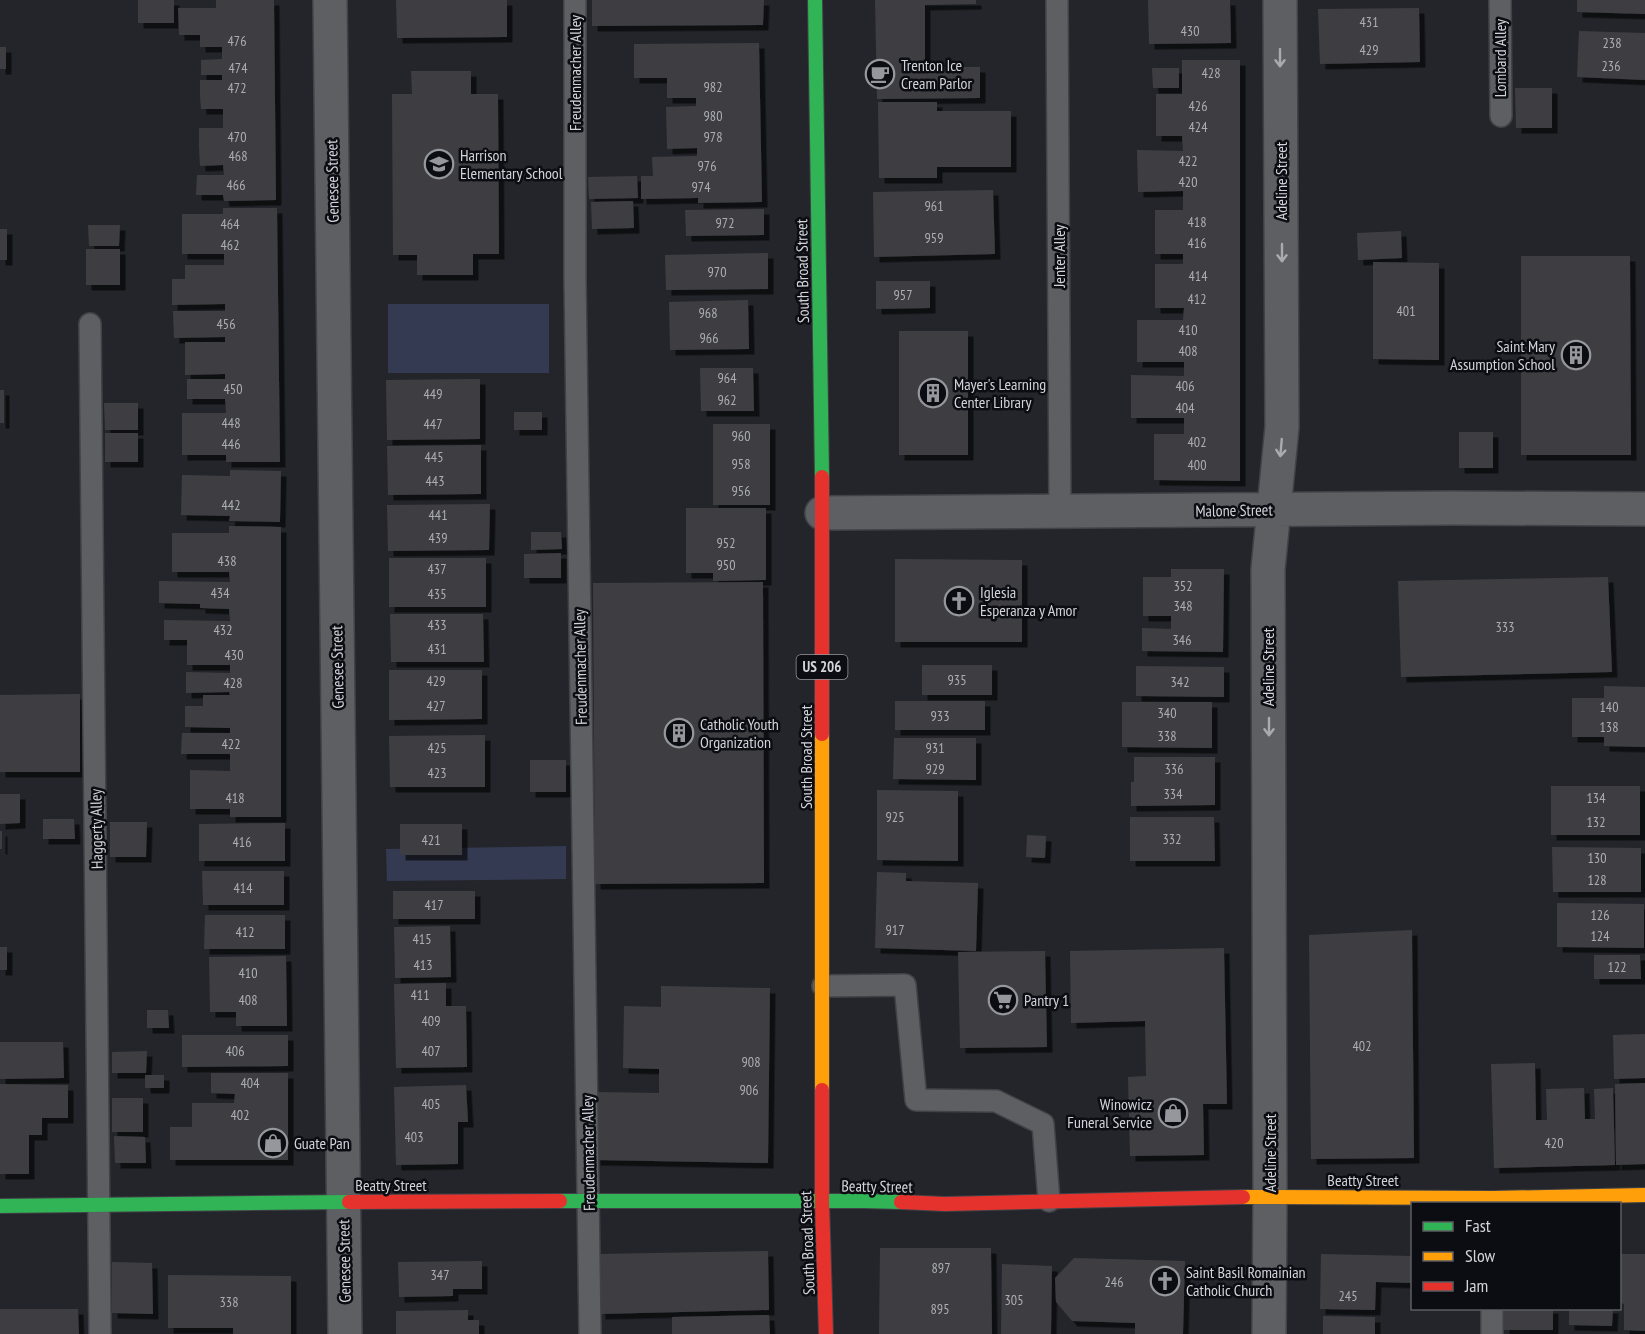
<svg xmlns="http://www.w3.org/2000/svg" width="1645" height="1334" font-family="'PT Sans Narrow',sans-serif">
<defs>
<filter id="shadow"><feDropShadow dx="5.5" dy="5.5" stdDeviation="0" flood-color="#0009"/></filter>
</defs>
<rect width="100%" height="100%" fill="#24252b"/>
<path fill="#343a52" d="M 388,304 L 549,304 L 549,373 L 388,373 Z
M 566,846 L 566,879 L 387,881 L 386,849 Z"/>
<path fill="#3d3e42" filter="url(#shadow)" d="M 138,0 L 174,0 L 174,23 L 138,23 Z
M 216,0 L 274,0 L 276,200 L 224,201 L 223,195 L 196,195 L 197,175 L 224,175 L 223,165 L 200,166 L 199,147 L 199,128 L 223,128 L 223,109 L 201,109 L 200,96 L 200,80 L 222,80 L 222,75 L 201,75 L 201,60 L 222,59 L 222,47 L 200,47 L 200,35 L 179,35 L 178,8 L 216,8 Z
M 396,0 L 507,0 L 507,37 L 397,38 Z
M 592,0 L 764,0 L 763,25 L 592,26 Z
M 875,0 L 976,0 L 976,4 L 925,5 L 925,67 L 980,67 L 980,98 L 877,99 Z
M 1148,0 L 1230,0 L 1231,43 L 1149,44 Z
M 1577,0 L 1645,0 L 1645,14 L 1577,12 Z
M 1419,8 L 1420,62 L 1320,64 L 1318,9 Z
M 1579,31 L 1645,33 L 1645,80 L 1577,77 Z
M 759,43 L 762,202 L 698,203 L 698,198 L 641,199 L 641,176 L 653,176 L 652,157 L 697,156 L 697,148 L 667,149 L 666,107 L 696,106 L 696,98 L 667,98 L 667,78 L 634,78 L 634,44 Z
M 0,47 L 6,47 L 6,69 L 0,69 Z
M 1182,60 L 1240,60 L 1240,481 L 1154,480 L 1154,434 L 1184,434 L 1184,418 L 1131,418 L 1131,375 L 1184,376 L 1184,362 L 1137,362 L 1137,320 L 1183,320 L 1184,308 L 1155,308 L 1155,264 L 1183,264 L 1183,254 L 1155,254 L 1155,210 L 1183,210 L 1183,191 L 1138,192 L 1137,150 L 1183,151 L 1182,136 L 1156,136 L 1156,94 L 1182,94 Z
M 1152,68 L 1179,68 L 1179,88 L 1153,88 Z
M 411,71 L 471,71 L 471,94 L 498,94 L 499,254 L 473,254 L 473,275 L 417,275 L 417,255 L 393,255 L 392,94 L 412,94 Z
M 1515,88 L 1552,88 L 1552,128 L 1516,128 Z
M 878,102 L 937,102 L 937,111 L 1011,111 L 1011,167 L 937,167 L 937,178 L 879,178 Z
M 637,176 L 638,198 L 589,199 L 588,177 Z
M 993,190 L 995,254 L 874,257 L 873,192 Z
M 633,201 L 634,228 L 592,229 L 591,202 Z
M 223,208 L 277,208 L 280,462 L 226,462 L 226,455 L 182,455 L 182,413 L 226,413 L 225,399 L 187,399 L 187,379 L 225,379 L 225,374 L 185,375 L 185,342 L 225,342 L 225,337 L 174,338 L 173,311 L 225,311 L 225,304 L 172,305 L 172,279 L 185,279 L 185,265 L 224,265 L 224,254 L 182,254 L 182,214 L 223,214 Z
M 764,209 L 764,235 L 686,236 L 685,210 Z
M 88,225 L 120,225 L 119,246 L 89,246 Z
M 0,229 L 7,229 L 7,260 L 0,260 Z
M 1401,231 L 1402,258 L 1358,260 L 1357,233 Z
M 86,249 L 120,249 L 120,285 L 86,285 Z
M 768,253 L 768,289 L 666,290 L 665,255 Z
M 1521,256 L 1630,256 L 1631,455 L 1521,455 Z
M 1373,262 L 1439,263 L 1439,360 L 1373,359 Z
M 876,281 L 930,281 L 930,308 L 876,309 Z
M 748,300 L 749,349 L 670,350 L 669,302 Z
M 899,331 L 968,331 L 968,455 L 899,455 Z
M 700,368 L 753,368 L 754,411 L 701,411 Z
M 480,379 L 480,439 L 387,440 L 386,380 Z
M 0,390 L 4,390 L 4,423 L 0,423 Z
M 104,403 L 138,403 L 138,430 L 105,430 Z
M 514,412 L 542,412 L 542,430 L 514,430 Z
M 713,424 L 770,424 L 770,505 L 713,505 Z
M 1459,432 L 1493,432 L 1493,468 L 1459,468 Z
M 105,433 L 138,433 L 138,462 L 105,462 Z
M 481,445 L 481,494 L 388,495 L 387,446 Z
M 230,470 L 281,471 L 280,522 L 229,521 L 230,516 L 181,515 L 182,475 L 230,476 Z
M 490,504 L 489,550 L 388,551 L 387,505 Z
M 686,508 L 766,508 L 766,580 L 713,581 L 713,573 L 686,573 Z
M 229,526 L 281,527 L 281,817 L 230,817 L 230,809 L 190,809 L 190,770 L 230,771 L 230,754 L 181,754 L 182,733 L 230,733 L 230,728 L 185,727 L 185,706 L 203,706 L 203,695 L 230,695 L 229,692 L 186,693 L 186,672 L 230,673 L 230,665 L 187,665 L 187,640 L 164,640 L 164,620 L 230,621 L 229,609 L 200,608 L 200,604 L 159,603 L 159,581 L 230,582 L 229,572 L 172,572 L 172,533 L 229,533 Z
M 531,532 L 561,532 L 562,549 L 531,550 Z
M 561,553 L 561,578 L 524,578 L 524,554 Z
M 389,558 L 486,558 L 486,607 L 389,607 Z
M 895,559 L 1022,560 L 1022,642 L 895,642 Z
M 1171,569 L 1224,569 L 1223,652 L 1142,651 L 1142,628 L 1171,629 L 1171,616 L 1143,616 L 1143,577 L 1171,577 Z
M 1608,577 L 1612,672 L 1401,677 L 1398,581 Z
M 763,582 L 764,883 L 595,884 L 593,583 Z
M 390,614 L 483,614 L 484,662 L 391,662 Z
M 922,665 L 992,665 L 992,695 L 922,695 Z
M 1136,666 L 1224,667 L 1224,697 L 1136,696 Z
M 389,670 L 482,670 L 482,719 L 389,720 Z
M 1604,686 L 1645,687 L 1645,747 L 1604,746 L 1604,737 L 1572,737 L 1572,698 L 1604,698 Z
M 80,694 L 80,772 L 0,772 L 0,695 Z
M 895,701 L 985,701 L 985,730 L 895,730 Z
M 1122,702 L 1212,702 L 1212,748 L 1122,747 Z
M 485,735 L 485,787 L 390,787 L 389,736 Z
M 894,738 L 976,738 L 976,780 L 893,779 Z
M 1134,757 L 1215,757 L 1215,805 L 1131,806 L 1131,782 L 1134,782 Z
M 530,760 L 566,760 L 566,792 L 530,792 Z
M 1551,786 L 1640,786 L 1640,835 L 1551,835 Z
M 877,790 L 958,791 L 958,861 L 877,860 Z
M 0,794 L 20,794 L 20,823 L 0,824 Z
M 1130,817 L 1214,817 L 1215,861 L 1130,861 Z
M 43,819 L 74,819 L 75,839 L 43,839 Z
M 110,822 L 147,822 L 146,857 L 110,857 Z
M 285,823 L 285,861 L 199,861 L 199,824 Z
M 400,824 L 462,824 L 462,855 L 400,855 Z
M 0,831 L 2,831 L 2,849 L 0,849 Z
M 1027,835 L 1046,836 L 1045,858 L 1026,857 Z
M 1552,847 L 1641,848 L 1641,892 L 1553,892 Z
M 202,871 L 284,871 L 284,905 L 203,905 Z
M 877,872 L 906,873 L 906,881 L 978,883 L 976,951 L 875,948 Z
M 393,891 L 475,891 L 475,919 L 393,919 Z
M 1557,903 L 1644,904 L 1644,948 L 1557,947 Z
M 205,915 L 285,915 L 285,949 L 204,949 Z
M 450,926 L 451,977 L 395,978 L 394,927 Z
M 1412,930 L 1414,1158 L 1311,1159 L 1309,935 Z
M 0,947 L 7,947 L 7,970 L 0,970 Z
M 1224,948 L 1227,1104 L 1203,1104 L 1204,1155 L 1130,1156 L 1128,1077 L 1146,1076 L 1145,1021 L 1071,1023 L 1070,951 Z
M 1045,951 L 1047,1047 L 960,1048 L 958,952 Z
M 1594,955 L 1640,955 L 1641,979 L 1594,979 Z
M 286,956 L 287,1026 L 236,1026 L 236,1012 L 210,1012 L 209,957 Z
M 446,983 L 446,1006 L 466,1006 L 467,1067 L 396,1068 L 394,984 Z
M 661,986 L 770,988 L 768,1163 L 595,1160 L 596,1092 L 659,1093 L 659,1069 L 623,1068 L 624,1006 L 661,1007 Z
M 147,1010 L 168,1010 L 169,1028 L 147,1028 Z
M 1645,1034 L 1645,1078 L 1614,1079 L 1613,1035 Z
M 182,1035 L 288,1035 L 288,1066 L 182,1067 Z
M 0,1042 L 63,1042 L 64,1078 L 0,1079 Z
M 147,1051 L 146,1073 L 112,1073 L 112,1052 Z
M 1535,1063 L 1536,1120 L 1547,1120 L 1546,1089 L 1584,1088 L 1585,1119 L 1595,1119 L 1594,1089 L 1613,1088 L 1615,1165 L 1494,1168 L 1491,1064 Z
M 211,1073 L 288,1073 L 288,1160 L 170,1160 L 170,1127 L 192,1127 L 192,1103 L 234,1103 L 235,1094 L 211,1093 Z
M 145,1075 L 164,1075 L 164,1088 L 145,1088 Z
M 1645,1083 L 1645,1164 L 1616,1165 L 1615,1084 Z
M 0,1084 L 68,1085 L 68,1118 L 42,1118 L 42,1135 L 29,1135 L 29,1174 L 0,1174 Z
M 466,1085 L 468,1122 L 458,1122 L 458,1164 L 396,1165 L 394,1087 Z
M 112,1098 L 143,1098 L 143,1132 L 112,1132 Z
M 114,1136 L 145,1137 L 146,1163 L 115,1163 Z
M 880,1248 L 991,1248 L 992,1334 L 879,1334 Z
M 768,1251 L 769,1310 L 600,1314 L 599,1254 Z
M 1321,1254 L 1412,1256 L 1412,1283 L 1376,1282 L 1375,1310 L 1320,1309 Z
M 1620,1254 L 1645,1254 L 1645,1331 L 1624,1330 L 1624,1304 L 1620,1303 Z
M 1074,1258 L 1185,1261 L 1183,1334 L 1135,1334 L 1135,1323 L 1072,1321 L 1056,1302 L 1055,1278 Z
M 482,1261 L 482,1289 L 453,1289 L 453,1296 L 399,1297 L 398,1262 Z
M 112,1262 L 152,1263 L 153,1314 L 112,1313 Z
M 1002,1264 L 1052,1266 L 1051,1334 L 1001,1334 Z
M 168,1275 L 291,1276 L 291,1334 L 233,1334 L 233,1328 L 168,1328 Z
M 1504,1308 L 1553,1308 L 1553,1330 L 1504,1330 Z
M 1569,1308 L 1613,1308 L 1612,1326 L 1569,1325 Z
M 0,1309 L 78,1309 L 79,1334 L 0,1334 Z
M 468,1310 L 468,1320 L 479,1320 L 479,1334 L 396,1334 L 396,1311 Z
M 769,1315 L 770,1334 L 672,1334 L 672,1317 Z
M 1323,1316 L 1375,1317 L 1375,1334 L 1323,1334 Z"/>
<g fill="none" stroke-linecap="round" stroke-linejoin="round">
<g stroke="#414247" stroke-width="24">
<path id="lane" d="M 575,0 L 575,279 L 590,1334
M 1057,0 L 1060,512
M 1500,0 L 1501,116
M 90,324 L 100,1334
M 823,986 L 905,985 L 916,1100 L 996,1101 L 1043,1124 L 1049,1201
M 1492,1334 L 1492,1308"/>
</g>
<g stroke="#414247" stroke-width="36">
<path id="street" d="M 330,0 L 345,1334
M 822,513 L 1452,508 L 1645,509
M 1269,1334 L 1270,1196 L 1268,569 L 1282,427 L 1280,0"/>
</g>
<g stroke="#414247" stroke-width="16">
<path id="fast" d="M 815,0 L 822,477
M 560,1201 L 864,1201 L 901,1202
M 0,1206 L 349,1202"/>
</g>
<g stroke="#414247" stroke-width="16">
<path id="slow" d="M 822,734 L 822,1090
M 1243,1197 L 1493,1198 L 1645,1195"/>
</g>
<g stroke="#414247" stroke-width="16">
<path id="jam" d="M 822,477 L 822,734
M 822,1090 L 822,1202 L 826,1334
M 349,1202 L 560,1201
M 901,1202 L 945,1204 L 1243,1197"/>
</g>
<use href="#lane" stroke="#5d5f63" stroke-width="21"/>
<use href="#street" stroke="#5d5f63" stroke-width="33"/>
<use href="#fast" stroke="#30b455" stroke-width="14"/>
<use href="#slow" stroke="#ff9f0a" stroke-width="14"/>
<use href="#jam" stroke="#e5322d" stroke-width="14"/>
</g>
<defs><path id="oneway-shaft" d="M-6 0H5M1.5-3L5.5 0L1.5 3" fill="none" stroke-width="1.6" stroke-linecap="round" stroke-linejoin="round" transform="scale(1.5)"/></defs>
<g stroke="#a9abb1">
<use href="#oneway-shaft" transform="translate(1280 58) rotate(90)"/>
<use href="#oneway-shaft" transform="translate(1282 253) rotate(90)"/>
<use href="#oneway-shaft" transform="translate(1281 448) rotate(95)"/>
<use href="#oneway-shaft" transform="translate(1269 727) rotate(90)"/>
</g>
<defs>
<g id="cafe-ring" transform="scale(1.5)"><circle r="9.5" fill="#0c0d12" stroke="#95979d" stroke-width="1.5"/><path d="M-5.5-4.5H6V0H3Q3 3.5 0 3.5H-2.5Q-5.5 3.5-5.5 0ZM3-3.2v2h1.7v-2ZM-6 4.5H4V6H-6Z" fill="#95979d"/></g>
<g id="school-ring" transform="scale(1.5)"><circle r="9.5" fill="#0c0d12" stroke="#95979d" stroke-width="1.5"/><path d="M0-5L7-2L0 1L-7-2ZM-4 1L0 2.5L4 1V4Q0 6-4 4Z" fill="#95979d"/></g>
<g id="building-ring" transform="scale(1.5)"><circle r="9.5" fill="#0c0d12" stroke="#95979d" stroke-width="1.5"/><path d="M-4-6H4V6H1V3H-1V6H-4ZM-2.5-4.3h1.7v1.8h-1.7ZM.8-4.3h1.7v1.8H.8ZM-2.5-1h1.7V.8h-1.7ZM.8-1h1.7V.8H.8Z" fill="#95979d"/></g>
<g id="church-ring" transform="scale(1.5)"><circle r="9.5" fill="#0c0d12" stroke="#95979d" stroke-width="1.5"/><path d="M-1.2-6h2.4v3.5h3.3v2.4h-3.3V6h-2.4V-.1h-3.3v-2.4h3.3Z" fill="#95979d"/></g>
<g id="supermarket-ring" transform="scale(1.5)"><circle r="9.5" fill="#0c0d12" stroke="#95979d" stroke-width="1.5"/><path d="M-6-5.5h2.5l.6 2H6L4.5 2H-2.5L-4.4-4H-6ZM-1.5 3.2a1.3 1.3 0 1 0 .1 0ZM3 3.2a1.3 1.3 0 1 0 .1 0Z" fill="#95979d"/></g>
<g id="shop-ring" transform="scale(1.5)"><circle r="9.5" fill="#0c0d12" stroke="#95979d" stroke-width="1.5"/><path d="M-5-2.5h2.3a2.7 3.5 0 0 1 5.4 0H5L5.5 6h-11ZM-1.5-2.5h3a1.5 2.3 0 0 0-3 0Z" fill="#95979d"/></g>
</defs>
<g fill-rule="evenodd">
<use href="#cafe-ring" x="880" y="74"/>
<use href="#school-ring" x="439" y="164"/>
<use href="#building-ring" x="1576" y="355"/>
<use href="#building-ring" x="933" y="393"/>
<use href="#church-ring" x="959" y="601"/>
<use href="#building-ring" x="679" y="733"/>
<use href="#supermarket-ring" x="1003" y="1000"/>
<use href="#shop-ring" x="1173" y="1113"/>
<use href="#shop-ring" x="273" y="1143"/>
<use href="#church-ring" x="1165" y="1281"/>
</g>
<g text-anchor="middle" stroke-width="5" stroke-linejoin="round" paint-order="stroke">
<g font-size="14" fill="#adaeb5">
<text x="1369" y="27">431</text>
<text x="1190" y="36">430</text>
<text x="237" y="46">476</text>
<text x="1612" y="48">238</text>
<text x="1369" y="55">429</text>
<text x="1611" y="71">236</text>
<text x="238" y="73">474</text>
<text x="1211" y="78">428</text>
<text x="713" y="92">982</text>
<text x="237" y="93">472</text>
<text x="1198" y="111">426</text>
<text x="713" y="121">980</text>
<text x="1198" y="132">424</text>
<text x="237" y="142">470</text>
<text x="713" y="142">978</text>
<text x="238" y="161">468</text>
<text x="1188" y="166">422</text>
<text x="707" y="171">976</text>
<text x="1188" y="187">420</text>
<text x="236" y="190">466</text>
<text x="701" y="192">974</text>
<text x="934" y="211">961</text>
<text x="1197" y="227">418</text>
<text x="725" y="228">972</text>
<text x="230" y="229">464</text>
<text x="934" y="243">959</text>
<text x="1197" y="248">416</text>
<text x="230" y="250">462</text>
<text x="717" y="277">970</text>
<text x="1198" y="281">414</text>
<text x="903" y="300">957</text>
<text x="1197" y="304">412</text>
<text x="1406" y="316">401</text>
<text x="708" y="318">968</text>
<text x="226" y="329">456</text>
<text x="1188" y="335">410</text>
<text x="709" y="343">966</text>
<text x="1188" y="356">408</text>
<text x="727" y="383">964</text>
<text x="1185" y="391">406</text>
<text x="233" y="394">450</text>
<text x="433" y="399">449</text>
<text x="727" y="405">962</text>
<text x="1185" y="413">404</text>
<text x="231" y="428">448</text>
<text x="433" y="429">447</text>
<text x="741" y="441">960</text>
<text x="1197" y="447">402</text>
<text x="231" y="449">446</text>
<text x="434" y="462">445</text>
<text x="741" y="469">958</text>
<text x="1197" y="470">400</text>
<text x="435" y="486">443</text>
<text x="741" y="496">956</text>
<text x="231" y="510">442</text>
<text x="438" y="520">441</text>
<text x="438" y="543">439</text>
<text x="726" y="548">952</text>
<text x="227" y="566">438</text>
<text x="726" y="570">950</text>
<text x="437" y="574">437</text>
<text x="1183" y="591">352</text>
<text x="220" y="598">434</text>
<text x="437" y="599">435</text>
<text x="1183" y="611">348</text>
<text x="437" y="630">433</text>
<text x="1505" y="632">333</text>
<text x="223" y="635">432</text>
<text x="1182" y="645">346</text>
<text x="437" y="654">431</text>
<text x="234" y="660">430</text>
<text x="957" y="685">935</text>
<text x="436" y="686">429</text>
<text x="1180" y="687">342</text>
<text x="233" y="688">428</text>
<text x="436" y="711">427</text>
<text x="1609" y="712">140</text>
<text x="1167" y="718">340</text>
<text x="940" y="721">933</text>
<text x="1609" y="732">138</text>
<text x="1167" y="741">338</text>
<text x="231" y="749">422</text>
<text x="437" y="753">425</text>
<text x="935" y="753">931</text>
<text x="935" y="774">929</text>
<text x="1174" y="774">336</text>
<text x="437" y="778">423</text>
<text x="1173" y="799">334</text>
<text x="235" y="803">418</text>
<text x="1596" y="803">134</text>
<text x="895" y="822">925</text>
<text x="1596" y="827">132</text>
<text x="1172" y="844">332</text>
<text x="431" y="845">421</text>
<text x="242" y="847">416</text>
<text x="1597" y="863">130</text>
<text x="1597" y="885">128</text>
<text x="243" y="893">414</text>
<text x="434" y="910">417</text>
<text x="1600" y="920">126</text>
<text x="895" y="935">917</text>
<text x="245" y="937">412</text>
<text x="1600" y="941">124</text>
<text x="422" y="944">415</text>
<text x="423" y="970">413</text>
<text x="1617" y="972">122</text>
<text x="248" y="978">410</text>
<text x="420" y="1000">411</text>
<text x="248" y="1005">408</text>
<text x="431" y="1026">409</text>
<text x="1362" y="1051">402</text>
<text x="235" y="1056">406</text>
<text x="431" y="1056">407</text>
<text x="751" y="1067">908</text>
<text x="250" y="1088">404</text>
<text x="749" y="1095">906</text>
<text x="431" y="1109">405</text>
<text x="240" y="1120">402</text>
<text x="414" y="1142">403</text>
<text x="1554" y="1148">420</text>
<text x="941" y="1273">897</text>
<text x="440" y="1280">347</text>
<text x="1114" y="1287">246</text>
<text x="1348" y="1301">245</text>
<text x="1014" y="1305">305</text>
<text x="229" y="1307">338</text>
<text x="940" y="1314">895</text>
</g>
<rect fill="#0c0d12" stroke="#97989f" stroke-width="1.5" x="796.5" y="655" width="51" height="24" rx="4.5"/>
<g font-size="15" font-weight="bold" fill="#d2d4db">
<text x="822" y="672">US 206</text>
</g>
<g font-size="16" fill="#d2d4db" stroke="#0c0d12">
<text transform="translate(1500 58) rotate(-90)" y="6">Lombard Alley</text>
<text transform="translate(575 73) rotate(-90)" y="6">Freudenmacher Alley</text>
<text transform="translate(332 181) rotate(-91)" y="6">Genesee Street</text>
<text transform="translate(1281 181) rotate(-90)" y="6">Adeline Street</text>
<text transform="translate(1059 256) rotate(-90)" y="6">Jenter Alley</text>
<text transform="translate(802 271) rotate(-91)" y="6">South Broad Street</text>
<text transform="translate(1234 510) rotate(-1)" y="6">Malone Street</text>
<text transform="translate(337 667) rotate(-91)" y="6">Genesee Street</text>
<text transform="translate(580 667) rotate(-91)" y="6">Freudenmacher Alley</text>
<text transform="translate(1268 667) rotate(-90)" y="6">Adeline Street</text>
<text transform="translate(806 757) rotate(-90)" y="6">South Broad Street</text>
<text transform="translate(96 829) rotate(-91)" y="6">Haggerty Alley</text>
<text transform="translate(588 1153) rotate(-91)" y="6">Freudenmacher Alley</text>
<text transform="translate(1270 1153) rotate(-90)" y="6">Adeline Street</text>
<text x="1363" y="1186">Beatty Street</text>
<text x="391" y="1191">Beatty Street</text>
<text transform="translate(877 1186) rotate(1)" y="6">Beatty Street</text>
<text transform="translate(807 1243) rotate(-92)" y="6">South Broad Street</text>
<text transform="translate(344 1261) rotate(-91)" y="6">Genesee Street</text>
</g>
<g font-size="16" fill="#d2d4db" stroke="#0c0d12" text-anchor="start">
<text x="901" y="71">Trenton Ice<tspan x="901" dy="18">Cream Parlor</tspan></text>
<text x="460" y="161">Harrison<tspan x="460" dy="18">Elementary School</tspan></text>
<text x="1555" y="352" text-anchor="end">Saint Mary<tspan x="1555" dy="18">Assumption School</tspan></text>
<text x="954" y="390">Mayer's Learning<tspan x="954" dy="18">Center Library</tspan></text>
<text x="980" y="598">Iglesia<tspan x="980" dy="18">Esperanza y Amor</tspan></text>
<text x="700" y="730">Catholic Youth<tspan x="700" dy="18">Organization</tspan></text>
<text x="1024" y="1006">Pantry 1</text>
<text x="1152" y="1110" text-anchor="end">Winowicz<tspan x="1152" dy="18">Funeral Service</tspan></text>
<text x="294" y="1149">Guate Pan</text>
<text x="1186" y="1278">Saint Basil Romainian<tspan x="1186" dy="18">Catholic Church</tspan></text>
</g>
</g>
<rect x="1411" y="1202" width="210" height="108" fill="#0c0d12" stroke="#5b5d62" stroke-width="1.5"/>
<rect x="1423" y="1222" width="30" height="9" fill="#30b455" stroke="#5b5d62" stroke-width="1.5"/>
<text x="1465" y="1232" font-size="18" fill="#d2d4db">Fast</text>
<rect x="1423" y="1252" width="30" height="9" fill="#ff9f0a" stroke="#5b5d62" stroke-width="1.5"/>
<text x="1465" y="1262" font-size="18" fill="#d2d4db">Slow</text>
<rect x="1423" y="1282" width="30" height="9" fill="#e5322d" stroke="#5b5d62" stroke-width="1.5"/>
<text x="1465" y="1292" font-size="18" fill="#d2d4db">Jam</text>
</svg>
